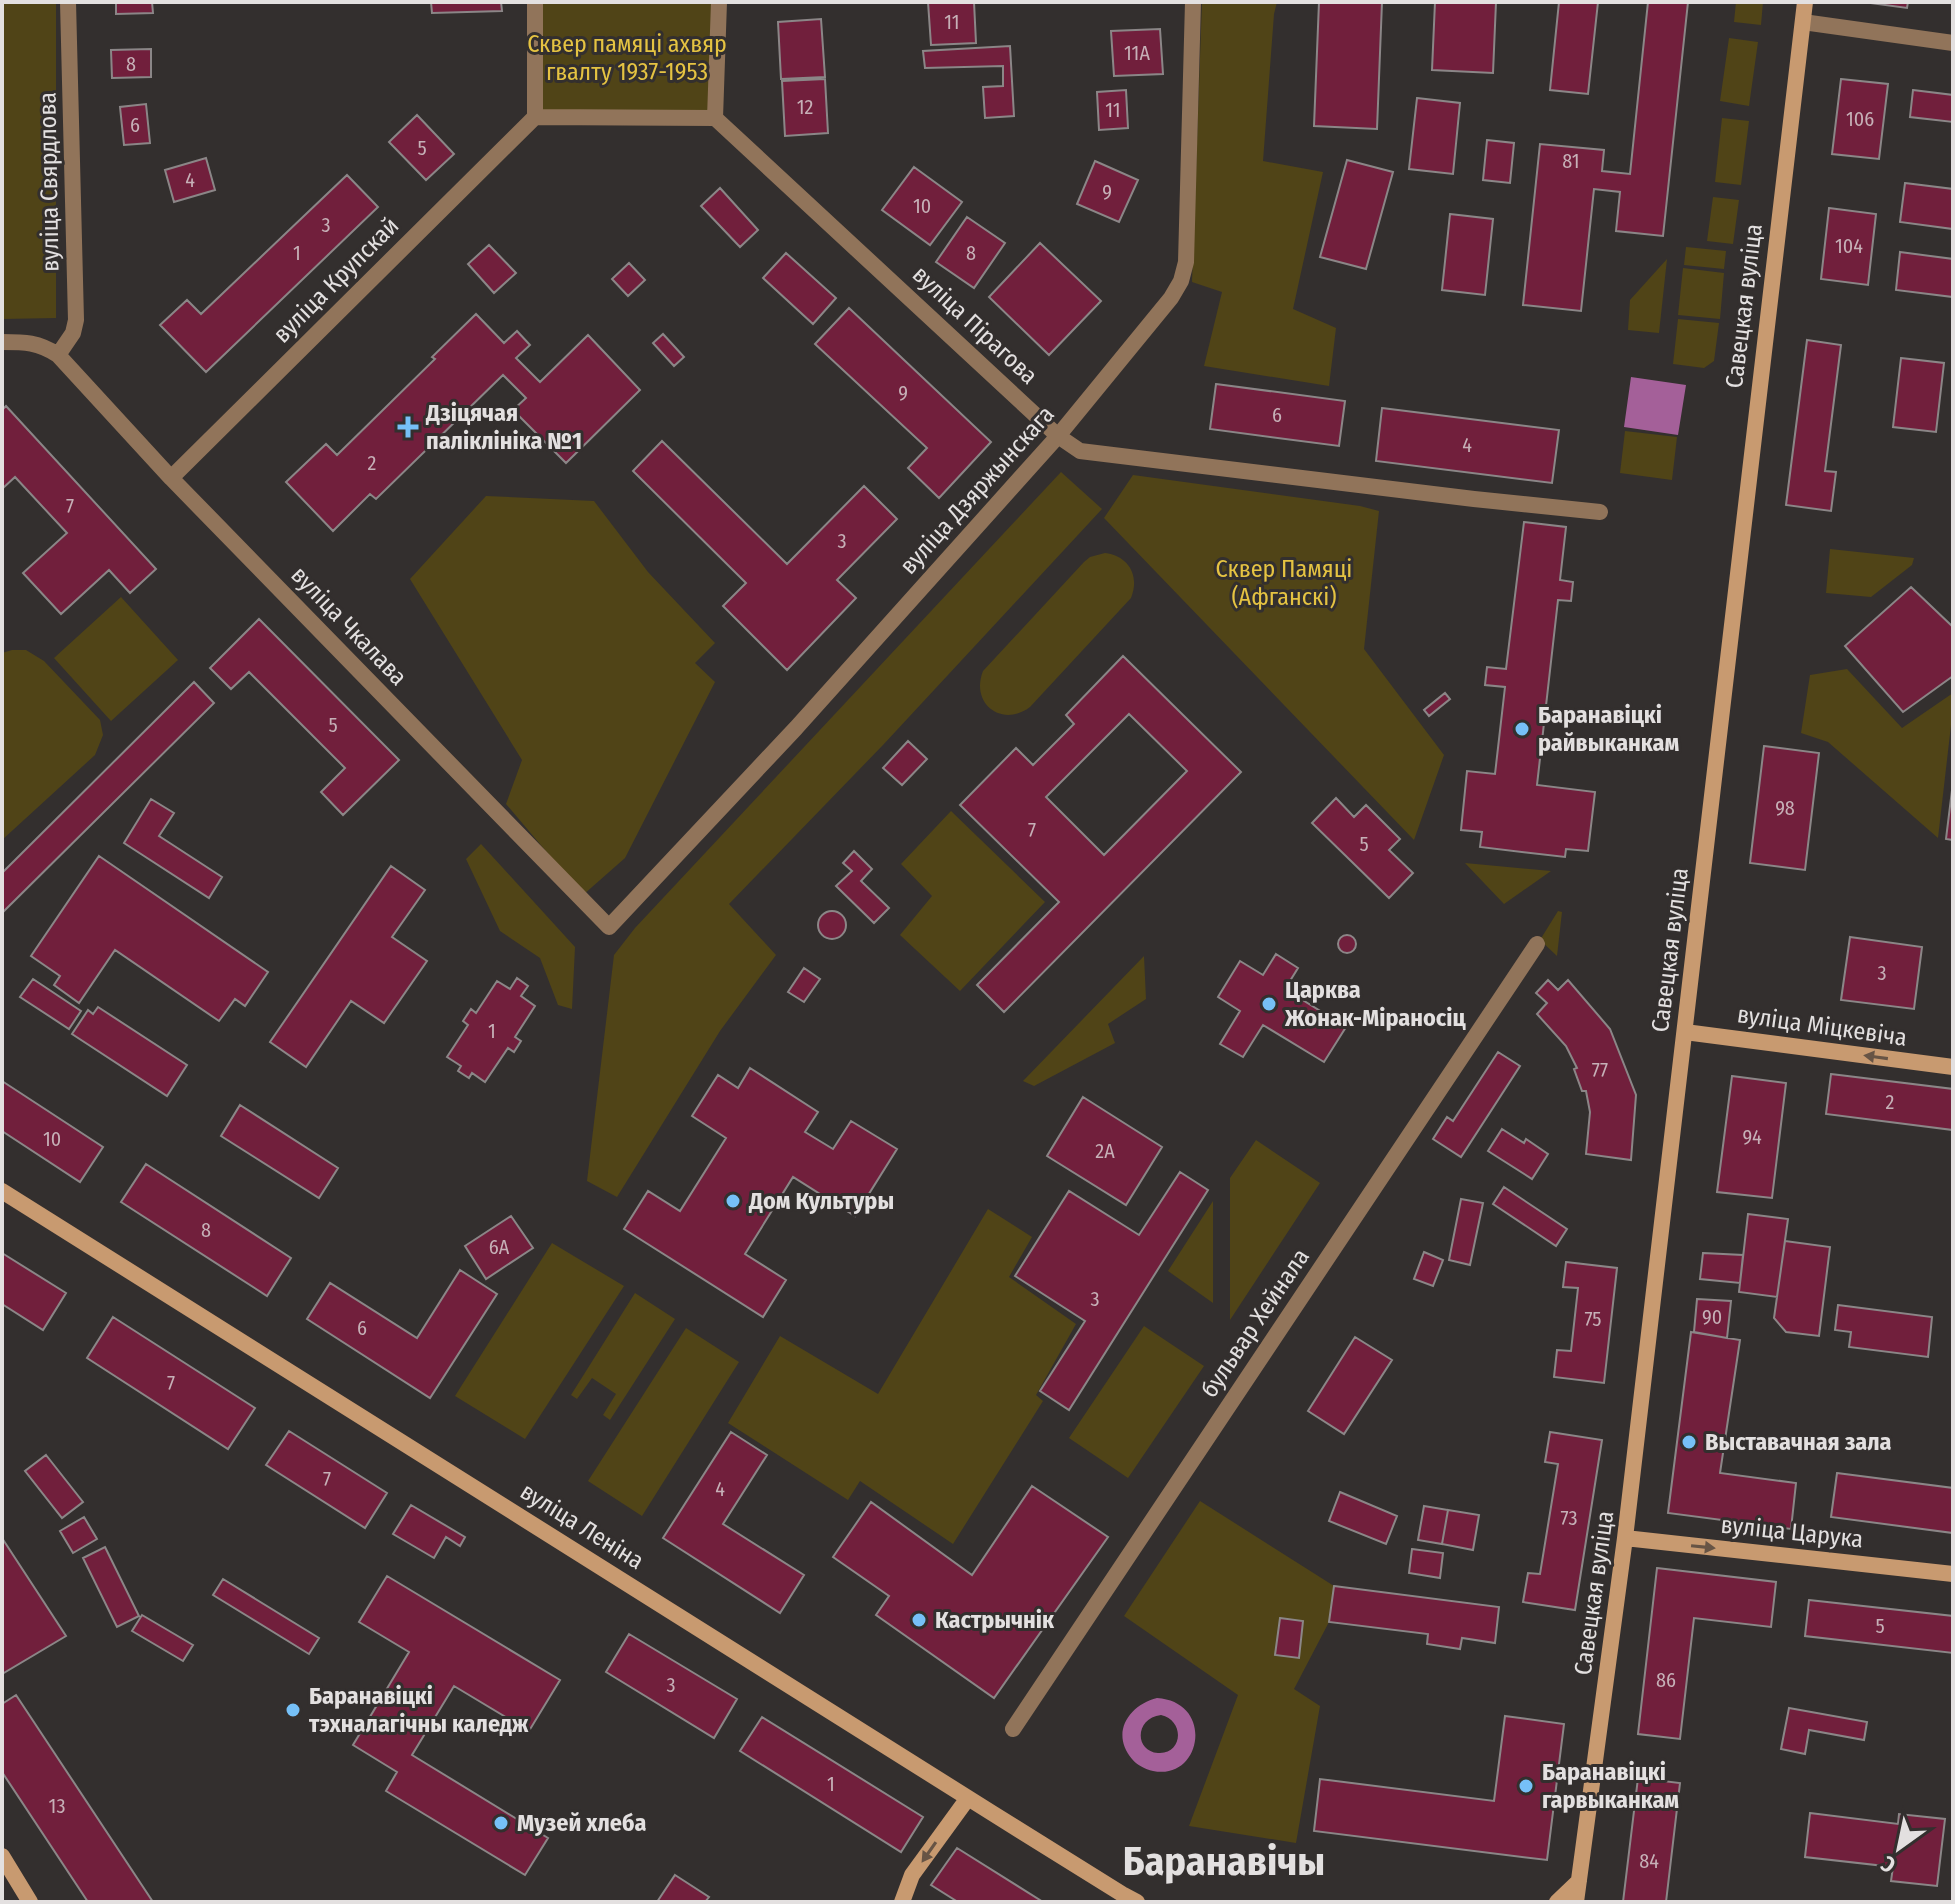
<svg xmlns="http://www.w3.org/2000/svg" width="1955" height="1904" font-family="'Fira Sans Condensed',sans-serif">
<rect width="100%" height="100%" fill="#332f2e"/>
<path fill="#504417" d="M 2,2 L 56,2 L 56,318 L 2,319 Z
M 539,2 L 714,2 L 711,113 L 539,112 Z
M 1202,2 L 1277,2 L 1274,14 L 1263,161 L 1323,172 L 1293,309 L 1336,328 L 1329,386 L 1204,366 L 1222,292 L 1192,282 Z
M 1736,2 L 1763,2 L 1761,25 L 1734,22 Z
M 1729,38 L 1758,42 L 1749,106 L 1720,101 Z
M 1722,118 L 1749,121 L 1741,185 L 1715,182 Z
M 1713,197 L 1739,200 L 1733,244 L 1707,241 Z
M 1686,247 L 1726,251 L 1724,269 L 1684,265 Z
M 1667,259 L 1659,333 L 1628,330 L 1630,300 Z
M 1683,268 L 1724,273 L 1720,319 L 1678,315 Z
M 1678,319 L 1719,323 L 1714,361 L 1704,368 L 1673,364 Z
M 1625,431 L 1677,437 L 1672,480 L 1620,473 Z
M 1061,472 L 1102,509 L 883,745 L 729,904 L 776,955 L 720,1031 L 617,1197 L 587,1181 L 614,955 L 635,928 Z
M 1133,475 L 1360,506 L 1379,511 L 1364,649 L 1444,755 L 1414,840 L 1104,518 Z
M 486,496 L 594,501 L 648,572 L 715,643 L 695,663 L 715,682 L 625,858 L 583,895 L 506,804 L 522,760 L 410,579 Z
M 1830,549 L 1914,558 L 1912,565 L 1871,597 L 1826,593 Z
M 1105,553 C 1129,556 1140,576 1131,598 L 1030,707 C 1002,728 970,704 983,671 L 1084,562 L 1090,557 Z
M 121,597 L 178,660 L 111,721 L 54,658 Z
M 12,650 L 26,650 L 44,661 L 100,720 L 103,735 L 95,755 L 2,840 L 2,653 Z
M 1847,669 L 1902,728 L 1953,693 L 1953,708 L 1938,838 L 1828,742 L 1801,733 L 1810,675 Z
M 951,811 L 1045,902 L 960,991 L 900,935 L 932,896 L 901,864 Z
M 481,844 L 575,947 L 572,1009 L 558,1005 L 540,958 L 500,931 L 466,859 Z
M 1465,863 L 1551,871 L 1504,904 Z
M 1558,911 L 1562,912 L 1557,956 L 1540,940 Z
M 1144,956 L 1146,999 L 1108,1024 L 1115,1043 L 1034,1086 L 1023,1081 Z
M 1256,1140 L 1320,1183 L 1230,1320 L 1230,1178 Z
M 1213,1201 L 1213,1303 L 1168,1271 Z
M 988,1209 L 1032,1237 L 1009,1277 L 1076,1324 L 1036,1395 L 1043,1401 L 953,1544 L 860,1481 L 848,1500 L 728,1423 L 780,1336 L 878,1394 Z
M 552,1243 L 624,1286 L 525,1439 L 455,1396 Z
M 635,1293 L 675,1319 L 610,1420 L 603,1415 L 616,1394 L 592,1378 L 577,1399 L 571,1395 Z
M 1144,1326 L 1204,1366 L 1128,1478 L 1069,1438 Z
M 686,1328 L 739,1362 L 642,1516 L 588,1481 Z
M 1200,1501 L 1334,1586 L 1329,1622 L 1294,1689 L 1320,1706 L 1296,1843 L 1189,1826 L 1238,1695 L 1124,1616 Z"/>
<path fill="#a46099" fill-rule="evenodd" d="M 1631,377 L 1686,385 L 1678,435 L 1624,427 Z
M 1157,1698 C 1215,1702 1202,1781 1153,1771 C 1145,1769 1137,1765 1132,1759 C 1110,1733 1129,1705 1157,1698 ZM 1161,1715 C 1186,1721 1182,1755 1158,1753 C 1134,1751 1135,1718 1161,1715 Z"/>
<path fill="#711f3c" stroke="#8b8687" stroke-width="2" fill-rule="evenodd" d="M 116,2 L 152,2 L 153,13 L 116,14 Z
M 431,2 L 501,2 L 502,11 L 432,13 Z
M 928,2 L 974,2 L 976,43 L 931,45 Z
M 1319,2 L 1382,2 L 1377,129 L 1314,126 Z
M 1435,2 L 1496,2 L 1493,73 L 1432,70 Z
M 1559,2 L 1598,2 L 1588,94 L 1550,90 Z
M 1648,2 L 1688,2 L 1663,236 L 1616,231 L 1620,192 L 1594,189 L 1581,311 L 1523,305 L 1540,144 L 1604,150 L 1602,171 L 1630,174 Z
M 1863,2 L 1908,2 L 1907,8 Z
M 821,19 L 825,77 L 781,79 L 778,22 Z
M 1160,29 L 1163,74 L 1114,76 L 1111,31 Z
M 1010,46 L 1014,116 L 985,118 L 983,87 L 1003,86 L 1003,66 L 925,68 L 923,51 Z
M 151,49 L 151,77 L 112,78 L 111,50 Z
M 825,79 L 828,133 L 785,136 L 782,81 Z
M 1841,79 L 1888,84 L 1879,159 L 1832,154 Z
M 1126,90 L 1128,128 L 1099,130 L 1097,92 Z
M 1913,90 L 1953,95 L 1953,122 L 1910,117 Z
M 1417,98 L 1460,103 L 1453,174 L 1409,169 Z
M 146,104 L 150,143 L 124,145 L 120,107 Z
M 417,115 L 454,154 L 426,180 L 389,142 Z
M 1487,140 L 1514,143 L 1510,183 L 1483,180 Z
M 206,158 L 215,190 L 174,202 L 165,170 Z
M 1347,160 L 1393,172 L 1366,269 L 1320,257 Z
M 1095,161 L 1138,180 L 1119,222 L 1077,204 Z
M 914,167 L 962,202 L 930,245 L 882,210 Z
M 347,175 L 378,207 L 206,372 L 160,325 L 187,300 L 201,314 Z
M 1905,183 L 1953,189 L 1953,229 L 1900,222 Z
M 720,188 L 758,230 L 740,247 L 701,206 Z
M 1829,208 L 1876,214 L 1868,285 L 1821,279 Z
M 1450,214 L 1493,219 L 1485,295 L 1442,290 Z
M 967,217 L 1005,243 L 974,288 L 936,262 Z
M 1040,243 L 1101,301 L 1049,355 L 989,297 Z
M 489,245 L 516,273 L 494,293 L 468,264 Z
M 1900,252 L 1953,259 L 1953,297 L 1896,290 Z
M 786,253 L 836,298 L 813,324 L 763,278 Z
M 629,263 L 645,280 L 628,296 L 612,279 Z
M 849,308 L 991,442 L 939,498 L 908,468 L 927,448 L 815,344 Z
M 476,314 L 504,343 L 517,331 L 530,345 L 516,358 L 540,382 L 588,335 L 640,390 L 566,463 L 513,410 L 526,398 L 503,375 L 376,499 L 370,494 L 333,531 L 286,482 L 326,444 L 337,455 L 435,359 L 432,357 Z
M 663,334 L 684,357 L 674,366 L 653,343 Z
M 1807,340 L 1841,345 L 1825,471 L 1836,472 L 1831,511 L 1786,505 Z
M 1901,358 L 1944,363 L 1936,432 L 1893,427 Z
M 1216,384 L 1345,401 L 1339,446 L 1210,429 Z
M 6,406 L 156,569 L 130,593 L 109,570 L 61,614 L 23,573 L 67,533 L 15,477 L 2,489 L 2,410 Z
M 1382,408 L 1559,430 L 1552,483 L 1376,461 Z
M 662,441 L 787,564 L 864,486 L 897,519 L 837,580 L 856,598 L 787,670 L 723,606 L 746,583 L 633,471 Z
M 1524,522 L 1566,527 L 1560,580 L 1573,582 L 1571,601 L 1558,600 L 1537,785 L 1595,792 L 1588,851 L 1566,849 L 1565,857 L 1480,847 L 1482,832 L 1461,830 L 1467,771 L 1495,774 L 1505,687 L 1485,685 L 1487,667 L 1506,669 Z
M 1911,587 L 1953,627 L 1953,676 L 1903,712 L 1845,646 Z
M 259,619 L 399,760 L 343,815 L 321,792 L 345,768 L 249,672 L 231,689 L 210,668 Z
M 1123,656 L 1241,772 L 1004,1012 L 977,985 L 1059,902 L 960,805 L 1016,748 L 1033,765 L 1074,724 L 1066,715 ZM 1129,714 L 1187,771 L 1104,855 L 1046,797 Z
M 194,682 L 214,703 L 2,913 L 2,873 Z
M 1445,693 L 1450,699 L 1429,716 L 1424,710 Z
M 908,741 L 927,759 L 902,785 L 883,768 Z
M 1764,746 L 1819,753 L 1805,870 L 1750,863 Z
M 1953,782 L 1953,840 L 1946,839 Z
M 1336,798 L 1354,817 L 1366,805 L 1400,839 L 1389,850 L 1413,873 L 1389,898 L 1312,823 Z
M 151,799 L 174,813 L 159,836 L 222,877 L 209,898 L 124,843 Z
M 854,851 L 872,869 L 861,881 L 889,908 L 874,923 L 836,886 L 852,871 L 843,863 Z
M 99,856 L 268,972 L 245,1006 L 235,999 L 219,1021 L 115,950 L 79,1003 L 54,985 L 60,976 L 31,956 Z
M 391,866 L 425,890 L 392,937 L 427,961 L 384,1023 L 351,1001 L 306,1067 L 270,1042 Z
M818 925a14 14 0 1 1 28 0a14 14 0 1 1-28 0Z
M1338 944a9 9 0 1 1 18 0a9 9 0 1 1-18 0Z
M 1850,937 L 1922,947 L 1914,1009 L 1841,1000 Z
M 1276,954 L 1298,968 L 1285,989 L 1346,1027 L 1324,1062 L 1263,1025 L 1243,1057 L 1220,1044 L 1240,1011 L 1218,997 L 1240,961 L 1263,975 Z
M 804,968 L 820,979 L 804,1002 L 788,992 Z
M 517,978 L 528,986 L 521,996 L 535,1006 L 515,1037 L 521,1041 L 514,1052 L 508,1048 L 485,1082 L 472,1073 L 469,1078 L 458,1071 L 461,1066 L 447,1057 L 468,1025 L 463,1021 L 471,1009 L 476,1013 L 497,981 L 510,989 Z
M 33,979 L 81,1011 L 69,1029 L 20,997 Z
M 1548,980 L 1558,990 L 1568,980 L 1610,1029 L 1636,1095 L 1631,1160 L 1586,1154 L 1590,1112 L 1586,1091 L 1582,1091 L 1574,1069 L 1577,1068 L 1566,1046 L 1537,1014 L 1547,1003 L 1536,993 Z
M 98,1007 L 187,1065 L 167,1096 L 72,1034 L 88,1010 L 93,1014 Z
M 1498,1052 L 1520,1066 L 1461,1157 L 1433,1139 L 1447,1117 L 1453,1121 Z
M 750,1068 L 818,1112 L 805,1132 L 833,1149 L 851,1121 L 897,1149 L 855,1216 L 793,1177 L 745,1254 L 786,1280 L 763,1317 L 624,1229 L 648,1191 L 680,1211 L 726,1138 L 692,1116 L 718,1075 L 738,1088 Z
M 1831,1074 L 1953,1089 L 1953,1130 L 1826,1114 Z
M 1732,1076 L 1786,1083 L 1772,1198 L 1717,1192 Z
M 2,1081 L 103,1147 L 80,1182 L 2,1131 Z
M 1083,1097 L 1162,1147 L 1126,1205 L 1047,1156 Z
M 240,1105 L 338,1168 L 319,1198 L 221,1136 Z
M 1502,1129 L 1524,1143 L 1526,1139 L 1548,1154 L 1532,1179 L 1488,1151 Z
M 146,1164 L 291,1258 L 267,1296 L 121,1202 Z
M 1180,1172 L 1208,1190 L 1069,1410 L 1040,1391 L 1085,1321 L 1015,1276 L 1069,1191 L 1139,1235 Z
M 1504,1187 L 1567,1229 L 1556,1246 L 1493,1204 Z
M 1461,1199 L 1483,1203 L 1470,1265 L 1449,1260 Z
M 1748,1214 L 1788,1219 L 1777,1297 L 1739,1292 Z
M 511,1216 L 533,1248 L 486,1279 L 465,1246 Z
M 1785,1241 L 1830,1247 L 1819,1336 L 1786,1332 L 1774,1318 Z
M 1424,1252 L 1443,1260 L 1433,1286 L 1414,1279 Z
M 2,1253 L 66,1293 L 43,1330 L 2,1304 Z
M 1703,1253 L 1743,1255 L 1740,1283 L 1700,1279 Z
M 1566,1262 L 1617,1268 L 1604,1383 L 1554,1377 L 1557,1350 L 1571,1351 L 1578,1288 L 1563,1287 Z
M 460,1270 L 497,1294 L 430,1398 L 307,1319 L 330,1283 L 417,1338 Z
M 1697,1299 L 1731,1301 L 1727,1338 L 1694,1332 Z
M 1838,1305 L 1932,1317 L 1928,1357 L 1849,1347 L 1851,1332 L 1835,1330 Z
M 113,1317 L 255,1408 L 228,1449 L 87,1358 Z
M 1691,1332 L 1740,1340 L 1720,1473 L 1796,1483 L 1791,1529 L 1668,1513 Z
M 1355,1337 L 1392,1360 L 1344,1434 L 1308,1411 Z
M 289,1431 L 387,1493 L 365,1528 L 266,1465 Z
M 731,1432 L 767,1455 L 723,1524 L 804,1575 L 780,1613 L 663,1538 Z
M 1550,1432 L 1602,1440 L 1575,1610 L 1523,1602 L 1528,1573 L 1540,1574 L 1558,1464 L 1545,1462 Z
M 46,1455 L 83,1502 L 62,1518 L 25,1471 Z
M 1837,1473 L 1953,1488 L 1953,1533 L 1831,1517 Z
M 1032,1486 L 1108,1537 L 994,1698 L 876,1615 L 889,1596 L 833,1557 L 871,1502 L 972,1575 Z
M 1340,1492 L 1397,1516 L 1386,1544 L 1329,1521 Z
M 411,1505 L 465,1537 L 460,1546 L 446,1537 L 434,1558 L 393,1534 Z
M 1424,1506 L 1448,1510 L 1442,1544 L 1418,1540 Z
M 1448,1510 L 1479,1515 L 1473,1550 L 1442,1544 Z
M 84,1517 L 97,1539 L 73,1553 L 60,1531 Z
M 2,1538 L 66,1636 L 2,1674 Z
M 105,1547 L 139,1616 L 117,1627 L 83,1558 Z
M 1412,1549 L 1443,1553 L 1440,1578 L 1409,1573 Z
M 1657,1568 L 1776,1582 L 1771,1627 L 1694,1618 L 1680,1739 L 1638,1734 Z
M 387,1576 L 560,1680 L 529,1731 L 454,1686 L 412,1755 L 548,1838 L 525,1875 L 386,1791 L 397,1772 L 353,1745 L 409,1652 L 359,1622 Z
M 223,1579 L 319,1638 L 309,1654 L 213,1595 Z
M 1334,1586 L 1499,1607 L 1495,1643 L 1462,1638 L 1460,1649 L 1427,1644 L 1428,1634 L 1329,1622 Z
M 1809,1600 L 1953,1616 L 1953,1653 L 1805,1636 Z
M 142,1615 L 193,1645 L 183,1661 L 132,1631 Z
M 1280,1618 L 1303,1621 L 1299,1658 L 1275,1655 Z
M 629,1634 L 737,1699 L 714,1738 L 606,1672 Z
M 16,1695 L 153,1902 L 88,1902 L 2,1772 L 2,1704 Z
M 1789,1708 L 1867,1722 L 1864,1740 L 1809,1730 L 1805,1754 L 1781,1749 Z
M 1505,1716 L 1564,1724 L 1547,1860 L 1314,1831 L 1320,1779 L 1494,1801 Z
M 762,1717 L 923,1817 L 901,1852 L 740,1751 Z
M 1638,1778 L 1680,1783 L 1666,1902 L 1623,1902 Z
M 1810,1813 L 1898,1824 L 1899,1814 L 1945,1819 L 1937,1886 L 1891,1881 L 1893,1867 L 1805,1857 Z
M 957,1848 L 1043,1902 L 958,1902 L 931,1885 Z
M 675,1875 L 709,1897 L 705,1902 L 657,1902 Z"/>
<g fill="none" stroke-linecap="round" stroke-linejoin="round">
<path stroke="#91745a" stroke-width="16" d="M 719,2 L 715,118 L 1058,436 L 1080,451 L 1474,499 L 1600,512
M 1803,22 L 1953,43
M 535,117 L 535,2
M 2,342 C 25,342 38,342 58,355 L 171,478 L 609,927 L 796,728 L 1058,436 L 1171,298 L 1181,281 L 1186,262 L 1193,2
M 58,355 L 73,333 L 76,320 L 68,2
M 171,478 L 535,117 L 715,118
M 1013,1729 L 1537,944"/>
<path stroke="#c89a70" stroke-width="16" d="M 1685,1032 L 1953,1067
M 2,1191 L 992,1813 L 1122,1894 L 1137,1902
M 1625,1538 L 1953,1574
M 2,1856 L 30,1902
M 902,1902 L 912,1875 L 968,1798
M 1557,1902 L 1579,1881
M 1576,1902 L 1625,1538 L 1805,2"/>
</g>
<defs><path id="oneway-solid" d="M-6-.8H1V-3.2L6.5 0L1 3.2V.8H-6Z" transform="scale(2)"/></defs>
<g fill="#675445">
<use href="#oneway-solid" transform="translate(1876 1057) rotate(-172)"/>
<use href="#oneway-solid" transform="translate(1703 1547) rotate(6)"/>
<use href="#oneway-solid" transform="translate(929 1852) rotate(125)"/>
</g>
<g fill="#76c0f7" stroke="#332f2e" stroke-width="3">
<path d="M404 415h8v8h8v8h-8v8h-8v-8h-8v-8h8z"/>
<circle cx="1522" cy="729" r="8"/>
<circle cx="1269" cy="1004" r="8"/>
<circle cx="733" cy="1201" r="8"/>
<circle cx="1689" cy="1442" r="8"/>
<circle cx="919" cy="1620" r="8"/>
<circle cx="293" cy="1710" r="8"/>
<circle cx="1526" cy="1786" r="8"/>
<circle cx="501" cy="1823" r="8"/>
</g>
<g text-anchor="middle" stroke-width="6" stroke-linejoin="round" paint-order="stroke">
<g font-size="20" fill="#c6b0b7">
<text x="952" y="29">11</text>
<text x="1137" y="60">11А</text>
<text x="131" y="71">8</text>
<text x="805" y="114">12</text>
<text x="1113" y="117">11</text>
<text x="1860" y="126">106</text>
<text x="135" y="132">6</text>
<text x="422" y="155">5</text>
<text x="1571" y="168">81</text>
<text x="190" y="187">4</text>
<text x="1107" y="199">9</text>
<text x="922" y="213">10</text>
<text x="326" y="232">3</text>
<text x="1849" y="253">104</text>
<text x="297" y="260">1</text>
<text x="971" y="260">8</text>
<text x="903" y="400">9</text>
<text x="1277" y="422">6</text>
<text x="1467" y="452">4</text>
<text x="372" y="470">2</text>
<text x="70" y="513">7</text>
<text x="842" y="548">3</text>
<text x="333" y="732">5</text>
<text x="1785" y="815">98</text>
<text x="1032" y="837">7</text>
<text x="1364" y="851">5</text>
<text x="1882" y="980">3</text>
<text x="492" y="1038">1</text>
<text x="1600" y="1077">77</text>
<text x="1890" y="1109">2</text>
<text x="1752" y="1144">94</text>
<text x="52" y="1146">10</text>
<text x="1105" y="1158">2А</text>
<text x="206" y="1237">8</text>
<text x="499" y="1254">6А</text>
<text x="1095" y="1306">3</text>
<text x="1712" y="1324">90</text>
<text x="1593" y="1326">75</text>
<text x="362" y="1335">6</text>
<text x="171" y="1390">7</text>
<text x="327" y="1486">7</text>
<text x="720" y="1496">4</text>
<text x="1569" y="1525">73</text>
<text x="1880" y="1633">5</text>
<text x="1666" y="1687">86</text>
<text x="671" y="1692">3</text>
<text x="831" y="1791">1</text>
<text x="57" y="1813">13</text>
<text x="1649" y="1868">84</text>
</g>
<g font-size="24" fill="#e5c342" stroke="#332f2e">
<text x="627" y="52">Сквер памяці ахвяр<tspan x="627" dy="28">гвалту 1937-1953</tspan></text>
<text x="1284" y="577">Сквер Памяці<tspan x="1284" dy="28">(Афганскі)</tspan></text>
</g>
<g font-size="24" fill="#e3e0e0" stroke="#332f2e">
<text transform="translate(49 182) rotate(-91)" y="8">вуліца Свярдлова</text>
<text transform="translate(336 280) rotate(-45)" y="8">вуліца Крупскай</text>
<text transform="translate(1744 306) rotate(-83)" y="8">Савецкая вуліца</text>
<text transform="translate(975 325) rotate(43)" y="8">вуліца Пірагова</text>
<text transform="translate(977 490) rotate(-48)" y="8">вуліца Дзяржынскага</text>
<text transform="translate(349 626) rotate(46)" y="8">вуліца Чкалава</text>
<text transform="translate(1670 950) rotate(-83)" y="8">Савецкая вуліца</text>
<text transform="translate(1822 1026) rotate(8)" y="8">вуліца Міцкевіча</text>
<text transform="translate(1255 1323) rotate(-56)" y="8">бульвар Хейнала</text>
<text transform="translate(582 1526) rotate(32)" y="8">вуліца Леніна</text>
<text transform="translate(1792 1532) rotate(6)" y="8">вуліца Царука</text>
<text transform="translate(1594 1593) rotate(-82)" y="8">Савецкая вуліца</text>
</g>
<g font-size="24" font-weight="bold" fill="#e3e0e0" stroke="#332f2e" text-anchor="start">
<text x="426" y="421">Дзіцячая<tspan x="426" dy="28">паліклініка №1</tspan></text>
<text x="1538" y="723">Баранавіцкі<tspan x="1538" dy="28">райвыканкам</tspan></text>
<text x="1285" y="998">Царква<tspan x="1285" dy="28">Жонак-Міраносіц</tspan></text>
<text x="749" y="1209">Дом Культуры</text>
<text x="1705" y="1450">Выставачная зала</text>
<text x="935" y="1628">Кастрычнік</text>
<text x="309" y="1704">Баранавіцкі<tspan x="309" dy="28">тэхналагічны каледж</tspan></text>
<text x="1542" y="1780">Баранавіцкі<tspan x="1542" dy="28">гарвыканкам</tspan></text>
<text x="517" y="1831">Музей хлеба</text>
</g>
<g font-size="40" font-weight="bold" fill="#e3e0e0" stroke="#332f2e">
<text x="1224" y="1875">Баранавічы</text>
</g>
</g>
<rect width="1955" height="1904" fill="none" stroke="#e3e0e0" stroke-width="8"/>
<g transform="translate(1899 1848) rotate(213)" stroke="#332f2e" stroke-width="6" paint-order="stroke">
<path d="M0-6L14 30L0 20L-14 30Z" fill="#e3e0e0"/>
<text y="-12" font-size="22" font-weight="bold" text-anchor="middle" fill="#e3e0e0">С</text>
</g>
</svg>
